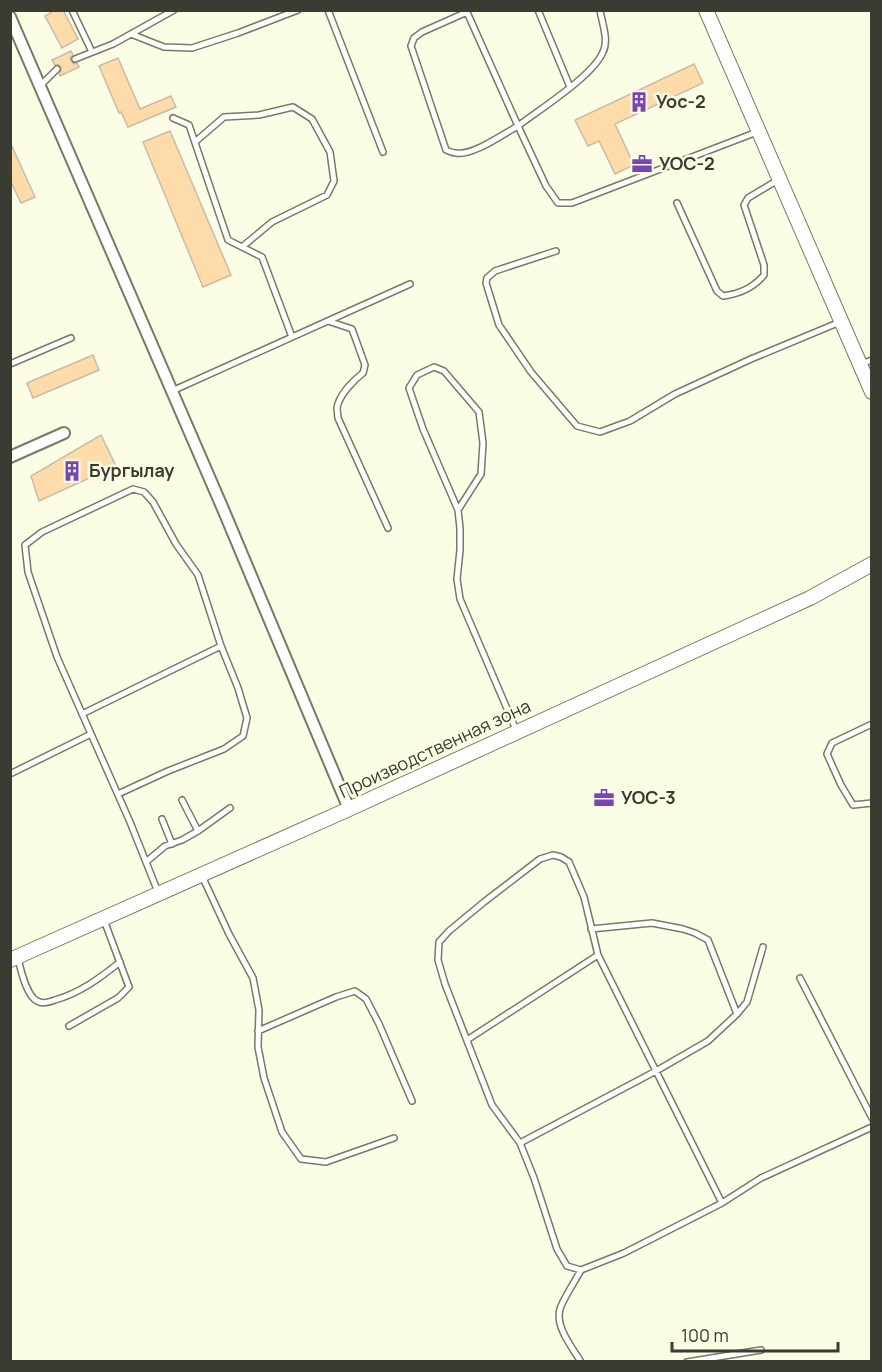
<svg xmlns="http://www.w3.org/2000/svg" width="882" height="1372" font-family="Manrope,sans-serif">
<rect width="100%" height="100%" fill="#fbfde4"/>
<path fill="#fedca9" stroke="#c9bba6" stroke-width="1.5" d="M 55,10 L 63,10 L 78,39 L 62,48 L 45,16 Z
M 71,51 L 73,55 L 70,58 L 71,61 L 74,64 L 77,63 L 79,67 L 60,76 L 59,74 L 61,71 L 61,67 L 59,65 L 55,65 L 52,60 Z
M 118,58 L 140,109 L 171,96 L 176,107 L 128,127 L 121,112 L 119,113 L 99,66 Z
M 694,64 L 703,83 L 615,124 L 634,165 L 615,174 L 599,141 L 588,146 L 575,120 Z
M 170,131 L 231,275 L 203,287 L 143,142 Z
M 10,142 L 35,197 L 21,203 L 10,180 Z
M 93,355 L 99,370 L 33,398 L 27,383 Z
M 101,435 L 116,466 L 39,501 L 31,476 Z"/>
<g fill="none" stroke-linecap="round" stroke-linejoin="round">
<g stroke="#787a64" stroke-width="8">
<path id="lane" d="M 72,10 L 92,52
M 328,10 L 383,152
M 466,10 L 518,126 C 540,109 593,76 603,52 C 609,40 602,23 600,10
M 538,10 L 570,87
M 467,12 L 422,32 L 414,38 L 411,46 L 446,150 C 449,151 452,153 456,153 C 473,156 503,134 518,126 L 546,186 L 558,203 L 572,203 L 757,132
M 131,34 L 164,47 L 192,48 L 238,33 L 298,10
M 75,59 L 113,44 L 174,10
M 40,86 L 57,69
M 173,118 L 189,125 L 228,240 L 262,257 L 292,337
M 195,142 L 224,117 L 259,115 L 293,107 L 312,119 L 330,152 L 334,181 L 327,195 L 272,222 L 242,247
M 677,203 L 717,291 L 723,296 C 739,294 754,287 764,275 L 764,265 L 744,205 L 748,198 L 778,180
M 556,251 L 495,271 L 487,278 L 486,283 L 499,325 L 531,372 L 577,426 L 600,432 L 630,421 L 675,394 L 751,359 L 840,322
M 328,321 L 352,329 L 365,365 L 363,373 C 353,381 339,395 337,408 C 337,409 338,417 338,418 L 388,528
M 10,364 L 71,338
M 861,364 L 872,360
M 172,391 L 410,284
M 458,510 L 481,474 L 483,443 L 479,412 L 444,371 L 434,367 L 417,375 L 409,388 L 423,429 L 458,510 L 460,528 L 460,550 L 457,579 L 460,599 L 517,732
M 82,714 L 221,646
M 872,724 L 832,743 L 827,754 L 841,785 L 853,805 L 872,803
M 10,774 L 91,734
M 118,794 L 168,771 L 224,749 L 243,736 L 247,718 L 238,688 L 221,646 L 198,575 L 176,544 L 153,502 L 144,492 L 133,489 L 42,532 L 25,545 L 28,572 L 57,657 L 130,822 L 158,892
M 182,800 L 198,831
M 162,819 L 172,844
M 146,862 L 165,846 L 182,840 L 198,831 L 230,808
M 202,876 L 229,934 L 253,978 L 259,1010 L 258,1047 L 264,1078 L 282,1132 L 301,1159 L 326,1162 L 394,1138
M 591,929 L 652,923 L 683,929 L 695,933 L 708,940 L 737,1014
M 18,959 C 21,970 26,995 37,1001 C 42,1004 50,1002 55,1000 C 80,993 100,978 120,962
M 800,978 L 872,1118
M 69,1026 L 118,998 L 129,987 L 104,920
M 258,1031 L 336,997 L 355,991 L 366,999 L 379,1024 L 412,1101
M 467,1040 L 598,955
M 520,1143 L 656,1071 L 708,1041 L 737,1014 L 747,1002 L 763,947
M 722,1203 L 598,955 L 584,897 L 569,862 L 561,857 L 553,855 L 540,859 L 484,902 L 449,931 L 439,942 L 438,960 L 445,984 L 492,1105 L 520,1143 L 534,1178 L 557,1249 L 567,1266 L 581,1270 L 624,1253 L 722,1203 L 761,1178 L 872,1127
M 581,1270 C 576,1280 563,1299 560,1309 C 555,1327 572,1347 581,1362
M 687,1362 L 761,1350"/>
</g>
<g stroke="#787a64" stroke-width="14">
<path id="street" d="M 10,17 L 223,509 L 349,809
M 10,457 L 64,433"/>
</g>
<g stroke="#787a64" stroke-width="16">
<path id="secondary" d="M 706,10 L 872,392
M 10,960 L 349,809 L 810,598 L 872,564"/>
</g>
<use href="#lane" stroke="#fff" stroke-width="5"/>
<use href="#street" stroke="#fff" stroke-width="10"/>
<use href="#secondary" stroke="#fff" stroke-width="14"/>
</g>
<defs>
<g id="building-bare" transform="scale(1.62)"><path d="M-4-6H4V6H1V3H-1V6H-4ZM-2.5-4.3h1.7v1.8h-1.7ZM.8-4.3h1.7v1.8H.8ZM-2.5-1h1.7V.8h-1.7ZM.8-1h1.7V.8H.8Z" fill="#7944bb" stroke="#fbfde4" stroke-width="2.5" paint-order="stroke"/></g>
<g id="office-bare" transform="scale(1.62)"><path d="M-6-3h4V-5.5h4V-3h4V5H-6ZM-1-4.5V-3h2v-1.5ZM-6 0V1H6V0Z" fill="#7944bb" stroke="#fbfde4" stroke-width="2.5" paint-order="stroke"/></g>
</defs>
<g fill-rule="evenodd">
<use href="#building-bare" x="639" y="102"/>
<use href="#office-bare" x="642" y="164"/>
<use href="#building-bare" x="72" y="471"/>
<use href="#office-bare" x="604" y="798"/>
</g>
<g text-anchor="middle" stroke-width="5" stroke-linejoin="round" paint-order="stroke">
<g font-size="18" font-weight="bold" fill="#3a3b31" stroke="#fbfde4" text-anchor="start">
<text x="656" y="108">Уос-2</text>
<text x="659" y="170">УОС-2</text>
<text x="89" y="477">Бургылау</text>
<text x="621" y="804">УОС-3</text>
</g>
<g font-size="18" fill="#3a3b31" stroke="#fbfde4">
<text transform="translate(435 749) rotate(-25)" y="6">Производственная зона</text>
</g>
</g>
<rect width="882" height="1372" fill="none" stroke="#3a3b31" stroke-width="24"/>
<path d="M672 1342v9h166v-9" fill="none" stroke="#3a3b31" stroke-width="3"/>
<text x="681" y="1342" font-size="18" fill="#3a3b31" stroke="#fbfde4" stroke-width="4.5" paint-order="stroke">100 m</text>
</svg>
